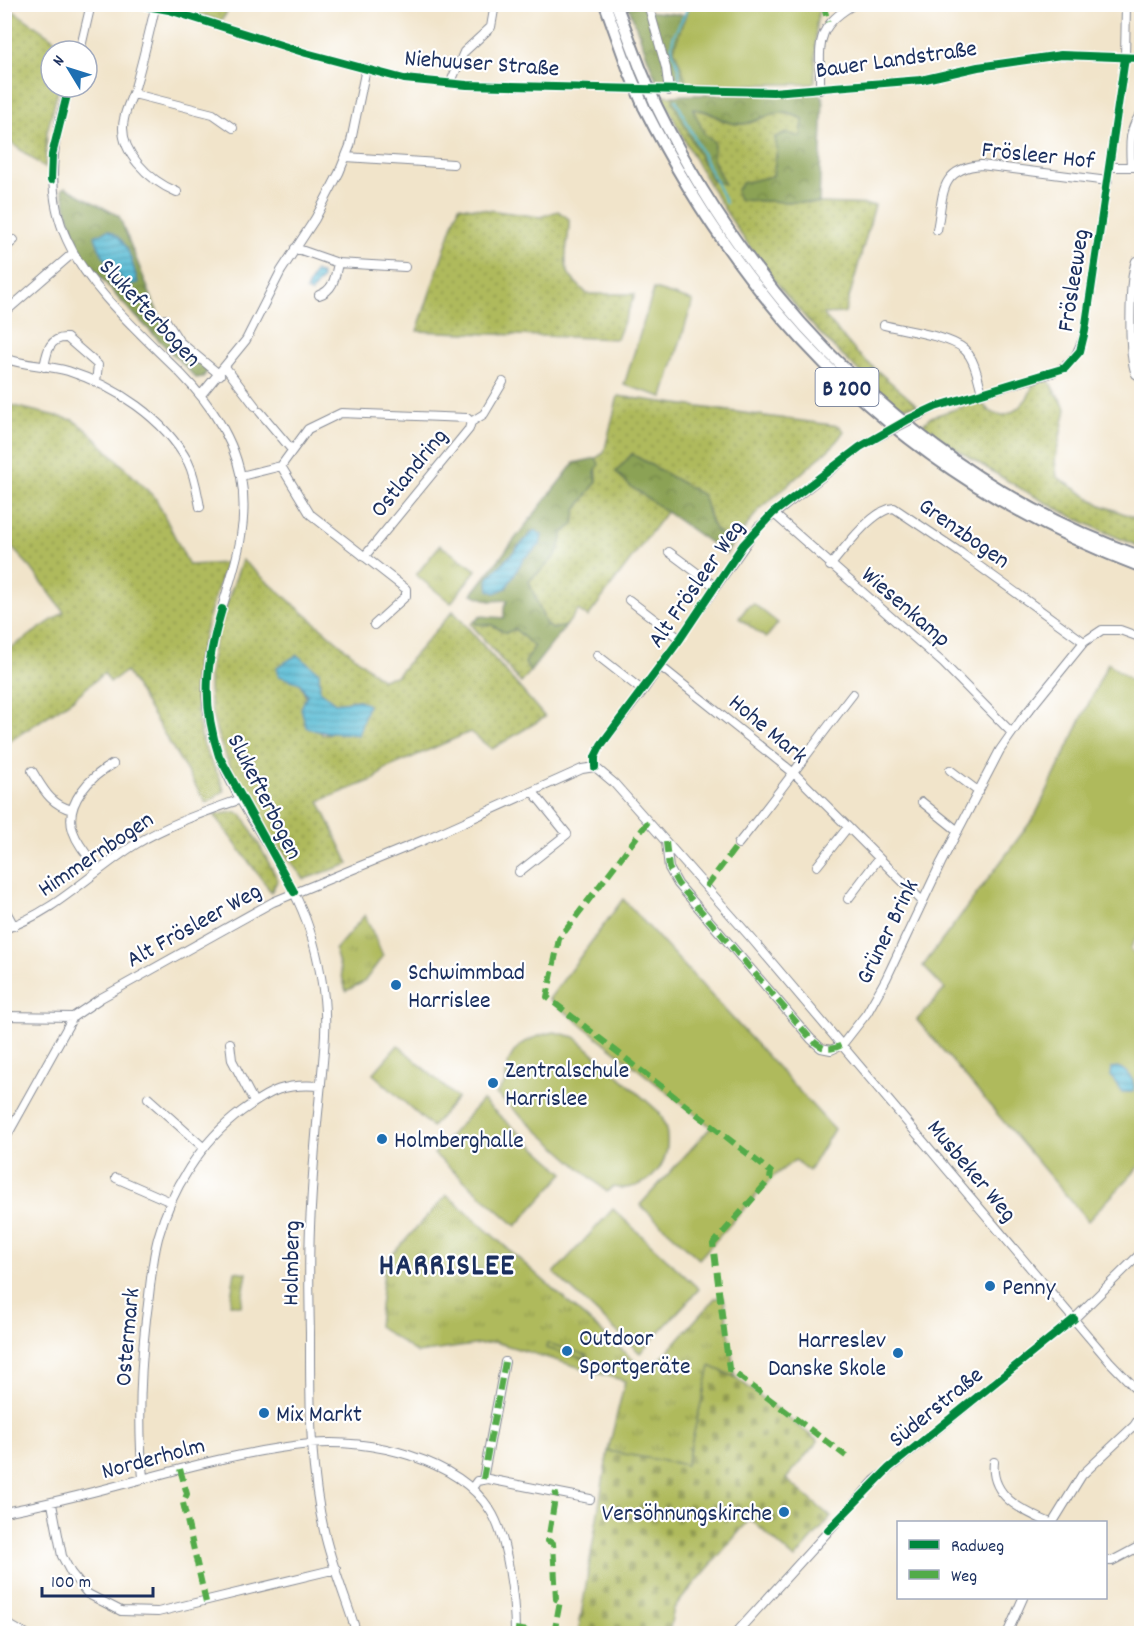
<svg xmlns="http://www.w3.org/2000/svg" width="1146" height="1638" font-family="Dekko,sans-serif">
<defs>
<pattern id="grass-dots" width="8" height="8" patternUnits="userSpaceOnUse" patternTransform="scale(1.5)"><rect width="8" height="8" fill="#afba5c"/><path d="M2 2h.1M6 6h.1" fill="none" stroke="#8e984f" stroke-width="1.8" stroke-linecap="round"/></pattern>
<pattern id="forest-crowns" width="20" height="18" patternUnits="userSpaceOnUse" patternTransform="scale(1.5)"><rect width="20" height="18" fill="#8ba254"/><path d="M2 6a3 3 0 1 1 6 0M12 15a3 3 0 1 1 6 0" fill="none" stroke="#718449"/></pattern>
<pattern id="cemetery-stones" width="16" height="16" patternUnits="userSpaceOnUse" patternTransform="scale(1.5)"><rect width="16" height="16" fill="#afba5c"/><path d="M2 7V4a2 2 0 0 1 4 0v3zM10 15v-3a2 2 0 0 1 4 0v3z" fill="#8e984f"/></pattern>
<pattern id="park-tufts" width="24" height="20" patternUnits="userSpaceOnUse" patternTransform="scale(1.5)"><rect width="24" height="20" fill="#afba5c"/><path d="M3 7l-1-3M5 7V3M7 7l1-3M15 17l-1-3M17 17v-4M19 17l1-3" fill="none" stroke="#8e984f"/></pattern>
<pattern id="water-rules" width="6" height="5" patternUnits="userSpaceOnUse" patternTransform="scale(1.5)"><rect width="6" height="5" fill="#56bbd4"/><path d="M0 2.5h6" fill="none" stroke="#4698af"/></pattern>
</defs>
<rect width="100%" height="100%" fill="#fff"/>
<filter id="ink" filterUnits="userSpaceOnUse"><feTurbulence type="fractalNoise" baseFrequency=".0167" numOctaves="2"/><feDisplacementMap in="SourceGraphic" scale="12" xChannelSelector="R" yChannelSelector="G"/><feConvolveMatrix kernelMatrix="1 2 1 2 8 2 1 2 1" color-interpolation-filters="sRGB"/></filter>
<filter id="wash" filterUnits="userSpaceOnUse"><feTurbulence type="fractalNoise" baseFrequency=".008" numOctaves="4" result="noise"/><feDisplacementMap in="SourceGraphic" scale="24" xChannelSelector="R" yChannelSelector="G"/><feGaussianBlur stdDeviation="1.35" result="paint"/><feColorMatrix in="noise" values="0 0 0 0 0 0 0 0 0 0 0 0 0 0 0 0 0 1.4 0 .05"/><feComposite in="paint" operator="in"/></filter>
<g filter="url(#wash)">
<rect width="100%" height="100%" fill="#f1e4ca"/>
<path fill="url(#grass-dots)" stroke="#65745d" stroke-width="1.5" fill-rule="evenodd" d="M 5,5 L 71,51 L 51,51 L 51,87 L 59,87 L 47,132 L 45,168 L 5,138 Z
M 180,5 L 232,5 L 221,21 L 192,12 Z
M 662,95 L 674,96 L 673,102 L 724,183 L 713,160 L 714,142 L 705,136 L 692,109 C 714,111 716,120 731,123 C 761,130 767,100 804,120 L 801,138 L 775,137 L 777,150 L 773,176 L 742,184 L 739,200 L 875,205 L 845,313 L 823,314 L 857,353 L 918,406 C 912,406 901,408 896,405 C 883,398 870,381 859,371 C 773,295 711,198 662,95 Z
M 459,206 L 540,217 L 558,211 L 569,219 C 571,236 560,261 570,276 C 574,282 582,288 587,294 L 635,294 L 617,339 L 417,331 Z
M 1048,380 L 1066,409 L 1055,460 L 1057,477 L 1101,505 L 1141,520 L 1141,547 C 1062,517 991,472 921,426 L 931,417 L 980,401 C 986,407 990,414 999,415 C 1014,417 1032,397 1032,384 Z
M 618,396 L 839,426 L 844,431 L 834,445 L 759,510 L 734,542 C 716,533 711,528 708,509 L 632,454 L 617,472 L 630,486 L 667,511 L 588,617 L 578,610 L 566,626 L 553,629 L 546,625 L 529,581 C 544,568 562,555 562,534 L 574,524 L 576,510 L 597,481 L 596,458 L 604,453 Z
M 5,404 L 73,420 L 88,431 L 156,499 L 189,565 L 226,563 C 207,618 187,680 202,740 C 207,758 220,773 224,791 L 206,803 L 126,671 L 110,682 L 104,673 L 72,700 L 5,744 L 5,652 L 64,612 L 31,568 L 5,540 Z
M 242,560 L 381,679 L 396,676 L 453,611 L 545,717 L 492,749 L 470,732 L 385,769 L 375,779 L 319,801 L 349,864 L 304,879 C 263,828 212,756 209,689 C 207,648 229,599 242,560 ZM 300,683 L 320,691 L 335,703 L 359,700 L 339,731 L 322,735 Z
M 475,621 L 476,624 L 493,625 L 500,630 L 518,630 L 534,646 L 525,663 L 530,672 L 521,683 L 471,624 Z
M 234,812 L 243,815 L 278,880 L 271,892 L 214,815 Z"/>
<path fill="url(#forest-crowns)" stroke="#536859" stroke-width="1.5" fill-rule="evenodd" d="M 628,5 L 643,5 L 646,11 L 686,15 L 674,49 L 688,85 L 658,85 Z
M 819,93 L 823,97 L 819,203 L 739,200 L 736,191 L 742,183 L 773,176 L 777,150 L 775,137 L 787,133 L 801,137 L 803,119 C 768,101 761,129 732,123 C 717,120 713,110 693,109 L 705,135 L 714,142 L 713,160 L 724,184 L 711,180 L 673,102 L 674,96 L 685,95 Z
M 65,187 L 119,216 L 159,316 L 177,343 L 209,369 L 203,377 L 196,378 L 119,299 L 83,256 L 69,218 L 62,189 Z
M 632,454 L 703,495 C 713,522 705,527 734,542 L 726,554 L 630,486 L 616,472 Z
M 596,458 L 599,464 L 595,472 L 597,481 L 576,510 L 574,524 L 562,534 C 562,556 544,567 529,581 L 546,625 L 553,629 L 566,626 L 530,672 L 525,663 L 534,647 L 515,629 L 506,633 L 492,625 L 476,624 L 475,621 L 481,616 L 504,618 L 504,607 L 508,600 L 490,601 L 472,594 L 574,463 ZM 540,545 L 524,558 L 515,551 L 518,546 Z"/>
<path fill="url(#cemetery-stones)" stroke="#65745d" stroke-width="1.5" d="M 710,1366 L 735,1377 L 818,1441 L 786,1479 L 831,1517 L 795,1559 L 750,1519 L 674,1608 L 669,1633 L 578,1634 L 608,1451 L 686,1465 Z"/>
<path fill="url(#park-tufts)" stroke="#65745d" stroke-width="1.5" d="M 440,545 L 476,570 L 451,603 L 416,575 Z
M 754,604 L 778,623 L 766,638 L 739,618 L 748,606 Z
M 365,915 L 383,956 L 364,982 L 346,991 L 335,950 Z
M 447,1195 L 648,1373 L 715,1298 L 724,1298 L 735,1377 L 710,1366 L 686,1465 L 608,1451 L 625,1381 L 495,1342 L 417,1353 L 378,1326 L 385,1262 Z
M 235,1271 L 247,1273 L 241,1306 L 230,1304 Z"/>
<path fill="#afba5c" stroke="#65745d" stroke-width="1.5" d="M 689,5 L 820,5 L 816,25 L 815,81 L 811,84 L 688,85 L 674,49 Z
M 654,289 L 693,301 L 663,397 L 624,385 Z
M 1108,663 L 1141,688 L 1142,928 L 1130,949 L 1141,959 L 1141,1165 L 1088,1221 L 917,1020 L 945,989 L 923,966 L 1035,816 Z
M 623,899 L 834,1129 L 809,1171 L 795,1160 L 774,1176 L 699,1259 L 640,1205 L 711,1127 L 549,999 Z
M 554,1032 L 575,1037 L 659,1112 C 681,1149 657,1195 612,1187 L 607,1192 L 496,1094 L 506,1082 C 505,1049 525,1038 554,1032 Z
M 398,1045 L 457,1098 L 432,1127 L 373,1074 Z
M 482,1100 L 564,1173 L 516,1226 L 434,1154 Z
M 613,1209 L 699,1289 L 640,1353 L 554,1273 Z
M 547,1343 L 587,1355 L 585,1359 L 546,1348 Z"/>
<path fill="url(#water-rules)" stroke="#387599" stroke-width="1.5" d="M 108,230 C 129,239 132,263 138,283 L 129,286 C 113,270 101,258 95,236 Z
M 315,271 L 321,274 L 322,279 L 311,293 L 306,290 Z
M 535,530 L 542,535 L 540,545 L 524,558 L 506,588 L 495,593 L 489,590 L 488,578 Z
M 297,655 L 319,672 L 320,691 L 335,703 L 359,700 L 368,705 L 358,735 C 337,731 326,736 306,727 L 301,708 L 307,695 L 300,683 L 279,676 L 277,667 Z
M 1117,1067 C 1127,1070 1137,1081 1133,1092 L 1122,1092 L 1111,1076 L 1112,1068 Z"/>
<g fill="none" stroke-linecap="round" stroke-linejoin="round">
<path stroke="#56bbd4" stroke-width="2" d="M 679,81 C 681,63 675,64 672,49 C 670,35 685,18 689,4
M 676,100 L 726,203"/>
</g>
</g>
<g filter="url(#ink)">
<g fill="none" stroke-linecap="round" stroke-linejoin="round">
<g stroke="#868a94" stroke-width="10">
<path id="minor" d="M 135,4 L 169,10 L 306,53 L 404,79 L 467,85 L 773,92 L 921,80 L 978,67 L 1061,55 L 1142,58
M 648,4 L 666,68 L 669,91
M 155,8 C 149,34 143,59 136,84 C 133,96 126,107 124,119 C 117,151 150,181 177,192
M 80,51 L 91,4
M 450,84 L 464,52 L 491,27 L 495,4
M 69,87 C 26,221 74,270 167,360 C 201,392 232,430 241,477 C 256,559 200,625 207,704 C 213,774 263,830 293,891 C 307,917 316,948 321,977 C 329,1020 324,1050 320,1093 C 316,1131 313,1170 311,1208 C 308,1250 309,1291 310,1333 C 310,1401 309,1472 326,1539 C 334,1571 347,1602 357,1634
M 820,90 C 821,46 812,28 855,4
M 134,94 L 213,114 L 233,128
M 346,157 L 453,164
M 1110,167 L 1142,167
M 1131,167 C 1130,148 1128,127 1142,113
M 937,230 C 944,195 938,169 981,165 L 1108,181
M 295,248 L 338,263 L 405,267
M 4,249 L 14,240
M 1136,261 C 1129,281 1128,355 1136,374 L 1142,378
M 319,295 C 334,290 335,277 338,263
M 4,313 L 72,254
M 165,319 L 179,341 L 220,375
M 884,325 C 903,330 950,336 964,349 C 975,359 978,379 982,393
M 4,358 C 24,366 47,365 68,371 C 115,386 164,418 188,462 C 195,476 197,492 200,507
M 44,367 C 47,352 49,337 67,338 L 98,365 L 96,382
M 226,368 L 255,406
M 201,395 L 246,340 L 281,271 L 315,219 L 339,173 L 350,146 L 366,68
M 935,407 L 1052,373 C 1073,364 1079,353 1085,331 L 1125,58 L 1126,4
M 260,412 L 292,450
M 471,422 L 484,414 L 503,382
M 241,476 L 281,466
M 773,513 L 943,663 L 1011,732
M 669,552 L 716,587
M 364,557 L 469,429 L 471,422 L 467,418 L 341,413 L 308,429 L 281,466 L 310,514 L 406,589 L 406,596 L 374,625
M 830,566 C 843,550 873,509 894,508 L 961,553 L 1084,642
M 629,600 L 680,639
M 597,655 L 643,691
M 660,666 L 795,774 L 922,901
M 595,767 L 595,757 L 601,745 L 643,691 L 758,527 L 863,445
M 950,770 L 979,792
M 32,771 C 44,790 50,804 72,810
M 922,802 L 958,831
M 666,842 L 669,868 L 678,884 L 811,1039 L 821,1048 L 831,1050 L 842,1045 L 867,1013 L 886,979 L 941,863 L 1000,750 L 1021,720 L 1084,642 L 1102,630 L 1120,630 L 1142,638
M 738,844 C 778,795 814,744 853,694
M 817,866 L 848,827
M 99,870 C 90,858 78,846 73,831 C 64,803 91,776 113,764
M 519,872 L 567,834 L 533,792
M 848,899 L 879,858
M 4,908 L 14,926
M 4,929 C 56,912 91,872 136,844 C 169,824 205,812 241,799
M 4,1016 L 73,1017
M 230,1043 L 232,1060 L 254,1102
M 148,1098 L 204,1148
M 4,1141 L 73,1017 L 101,998 L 273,902 L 424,840 L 582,769 L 595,767 L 614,783 L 752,939 L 1110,1362 L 1142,1395
M 116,1178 L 171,1202
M 994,1462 C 990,1496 1021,1510 1048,1522
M 143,1478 C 138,1425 140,1373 146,1319 C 150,1293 151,1265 158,1238 C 171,1190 201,1141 242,1111 C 271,1090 284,1083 321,1086
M 483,1479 L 505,1362
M 472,1488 L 477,1481 L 488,1479 L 590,1499
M 52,1504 L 62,1556 L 71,1573 L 88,1594 L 121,1611 L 158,1612 L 336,1569
M 4,1512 C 107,1494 205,1455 310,1444 C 368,1438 457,1458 490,1510 C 508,1537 515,1601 515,1634
M 1053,1522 L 1082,1475 L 1134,1426 L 1142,1414
M 1106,1561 L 1112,1561 L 1142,1545
M 4,1622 L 25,1634
M 735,1634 L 874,1481 L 1074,1319 L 1142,1252
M 1007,1634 L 1023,1598"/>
</g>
<g stroke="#868a94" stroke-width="14">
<path id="highway" d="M 605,4 L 630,74
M 616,4 L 641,70
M 656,105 C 755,308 925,481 1142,557
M 644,107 C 753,324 912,481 1142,567"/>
</g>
<use href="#minor" stroke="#fff" stroke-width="8"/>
<use href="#highway" stroke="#fff" stroke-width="10"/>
<g stroke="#868a94" stroke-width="10" stroke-linecap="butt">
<path id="minor-bridge" d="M 863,445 L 935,407"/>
</g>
<g stroke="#868a94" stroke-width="14" stroke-linecap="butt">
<path id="highway-bridge" d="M 641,70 L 656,105
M 630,74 L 644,107"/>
</g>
<use href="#minor-bridge" stroke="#fff" stroke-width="8"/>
<use href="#highway-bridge" stroke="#fff" stroke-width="10"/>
<path stroke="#52ab49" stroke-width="6" stroke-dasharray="12 6" stroke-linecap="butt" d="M 823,4 L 828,22
M 648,822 L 559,939 L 547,997 L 771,1172 L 770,1179 L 713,1244 L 729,1369 L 846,1456
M 666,842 L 669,868 L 678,884 L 811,1039 C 822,1049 828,1052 842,1045
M 706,887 L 738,844
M 180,1469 L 187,1494 L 183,1503 L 206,1602
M 483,1479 L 505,1362
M 515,1629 L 551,1634
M 554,1634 L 560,1601 L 556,1599 L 553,1543 L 548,1541 L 556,1492"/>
<g stroke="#fff" stroke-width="11">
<path id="cycleway" d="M 135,4 L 169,10 L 306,53 L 404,79 L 467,85 L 773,92 L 921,80 L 978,67 L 1061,55 L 1142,58
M 51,180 L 52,155 L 69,87
M 222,609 C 206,663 201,701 219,756 L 294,892
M 595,767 L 595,757 L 601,745 L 680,639 L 743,545 L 773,513 L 860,447 L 909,419 L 935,407 L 1065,368 L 1080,351 L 1085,331 L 1125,58
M 828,1530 L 889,1468 L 1074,1319"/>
</g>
<use href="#cycleway" stroke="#00873e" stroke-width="8"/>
</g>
</g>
<g fill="#1f6fb2" stroke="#fff" stroke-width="2">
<circle cx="396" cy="985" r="6"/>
<circle cx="493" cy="1083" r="6"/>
<circle cx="382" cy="1139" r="6"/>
<circle cx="990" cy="1286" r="6"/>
<circle cx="567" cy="1351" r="6"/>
<circle cx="898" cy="1353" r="6"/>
<circle cx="264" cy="1413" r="6"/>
<circle cx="784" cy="1512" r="6"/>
</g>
<g text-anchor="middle" stroke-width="4.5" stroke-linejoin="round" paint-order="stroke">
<rect fill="#fff" stroke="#5f6d8e" stroke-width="1.5" x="815.5" y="368" width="63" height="38" rx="4.5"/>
<g font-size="22" font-weight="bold" fill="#1b2f5e">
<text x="847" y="395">B 200</text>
</g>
<g font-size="24" fill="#1b2f5e" stroke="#fff">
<text transform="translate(896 58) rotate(-8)" y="8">Bauer Landstraße</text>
<text transform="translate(482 62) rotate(4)" y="8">Niehuuser Straße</text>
<text transform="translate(1038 154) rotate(6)" y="8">Frösleer Hof</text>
<text transform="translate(1072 280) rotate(-81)" y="8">Frösleeweg</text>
<text transform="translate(151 312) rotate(47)" y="8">Slukefterbogen</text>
<text transform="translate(408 472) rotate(-51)" y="8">Ostlandring</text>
<text transform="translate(965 532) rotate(35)" y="8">Grenzbogen</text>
<text transform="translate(695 583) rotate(-55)" y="8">Alt Frösleer Weg</text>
<text transform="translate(907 606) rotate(41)" y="8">Wiesenkamp</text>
<text transform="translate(769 728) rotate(40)" y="8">Hohe Mark</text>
<text transform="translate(266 796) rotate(63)" y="8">Slukefterbogen</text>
<text transform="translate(95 853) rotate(-34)" y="8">Himmernbogen</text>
<text transform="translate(193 924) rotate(-29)" y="8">Alt Frösleer Weg</text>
<text transform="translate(886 931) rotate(-64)" y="8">Grüner Brink</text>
<text transform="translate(973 1170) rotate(50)" y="8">Musbeker Weg</text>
<text transform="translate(290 1263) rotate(-89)" y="8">Holmberg</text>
<text transform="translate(126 1337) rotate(-85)" y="8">Ostermark</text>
<text transform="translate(935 1406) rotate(-39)" y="8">Süderstraße</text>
<text transform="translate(153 1457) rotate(-15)" y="8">Norderholm</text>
</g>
<g font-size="24" fill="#1b2f5e" stroke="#fff" text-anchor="start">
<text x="408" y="979">Schwimmbad<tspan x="408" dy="28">Harrislee</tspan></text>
<text x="505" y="1077">Zentralschule<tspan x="505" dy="28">Harrislee</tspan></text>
<text x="394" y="1147">Holmberghalle</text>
<text x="1002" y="1294">Penny</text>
<text x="579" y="1345">Outdoor<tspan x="579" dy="28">Sportgeräte</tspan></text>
<text x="886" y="1347" text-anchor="end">Harreslev<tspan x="886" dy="28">Danske Skole</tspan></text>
<text x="276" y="1421">Mix Markt</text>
<text x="772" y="1520" text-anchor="end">Versöhnungskirche</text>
</g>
<g font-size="30" font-weight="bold" letter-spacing="1.5" fill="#1b2f5e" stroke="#fff">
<text x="447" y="1274">HARRISLEE</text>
</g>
</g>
<rect width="1146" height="1638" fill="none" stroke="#fff" stroke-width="24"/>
<rect x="897" y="1521" width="210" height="78" fill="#ffffff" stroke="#a4acbf" stroke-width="1.5"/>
<rect x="909" y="1540" width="30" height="9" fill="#00873e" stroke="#a4acbf" stroke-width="1.5"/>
<text x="951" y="1551" font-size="18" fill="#1b2f5e">Radweg</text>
<rect x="909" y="1570" width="30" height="9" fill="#52ab49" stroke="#a4acbf" stroke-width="1.5"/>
<text x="951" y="1581" font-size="18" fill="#1b2f5e">Weg</text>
<g transform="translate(69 69) rotate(308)"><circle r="28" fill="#ffffff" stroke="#a4acbf" stroke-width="1.5"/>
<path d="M0-4.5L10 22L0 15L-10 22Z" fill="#1f6fb2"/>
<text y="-9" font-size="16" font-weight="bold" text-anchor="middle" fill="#1b2f5e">N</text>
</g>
<path d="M42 1587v9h111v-9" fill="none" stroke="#1b2f5e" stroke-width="3"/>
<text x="51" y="1587" font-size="18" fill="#1b2f5e" stroke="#ffffff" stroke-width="4.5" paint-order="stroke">100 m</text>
</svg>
